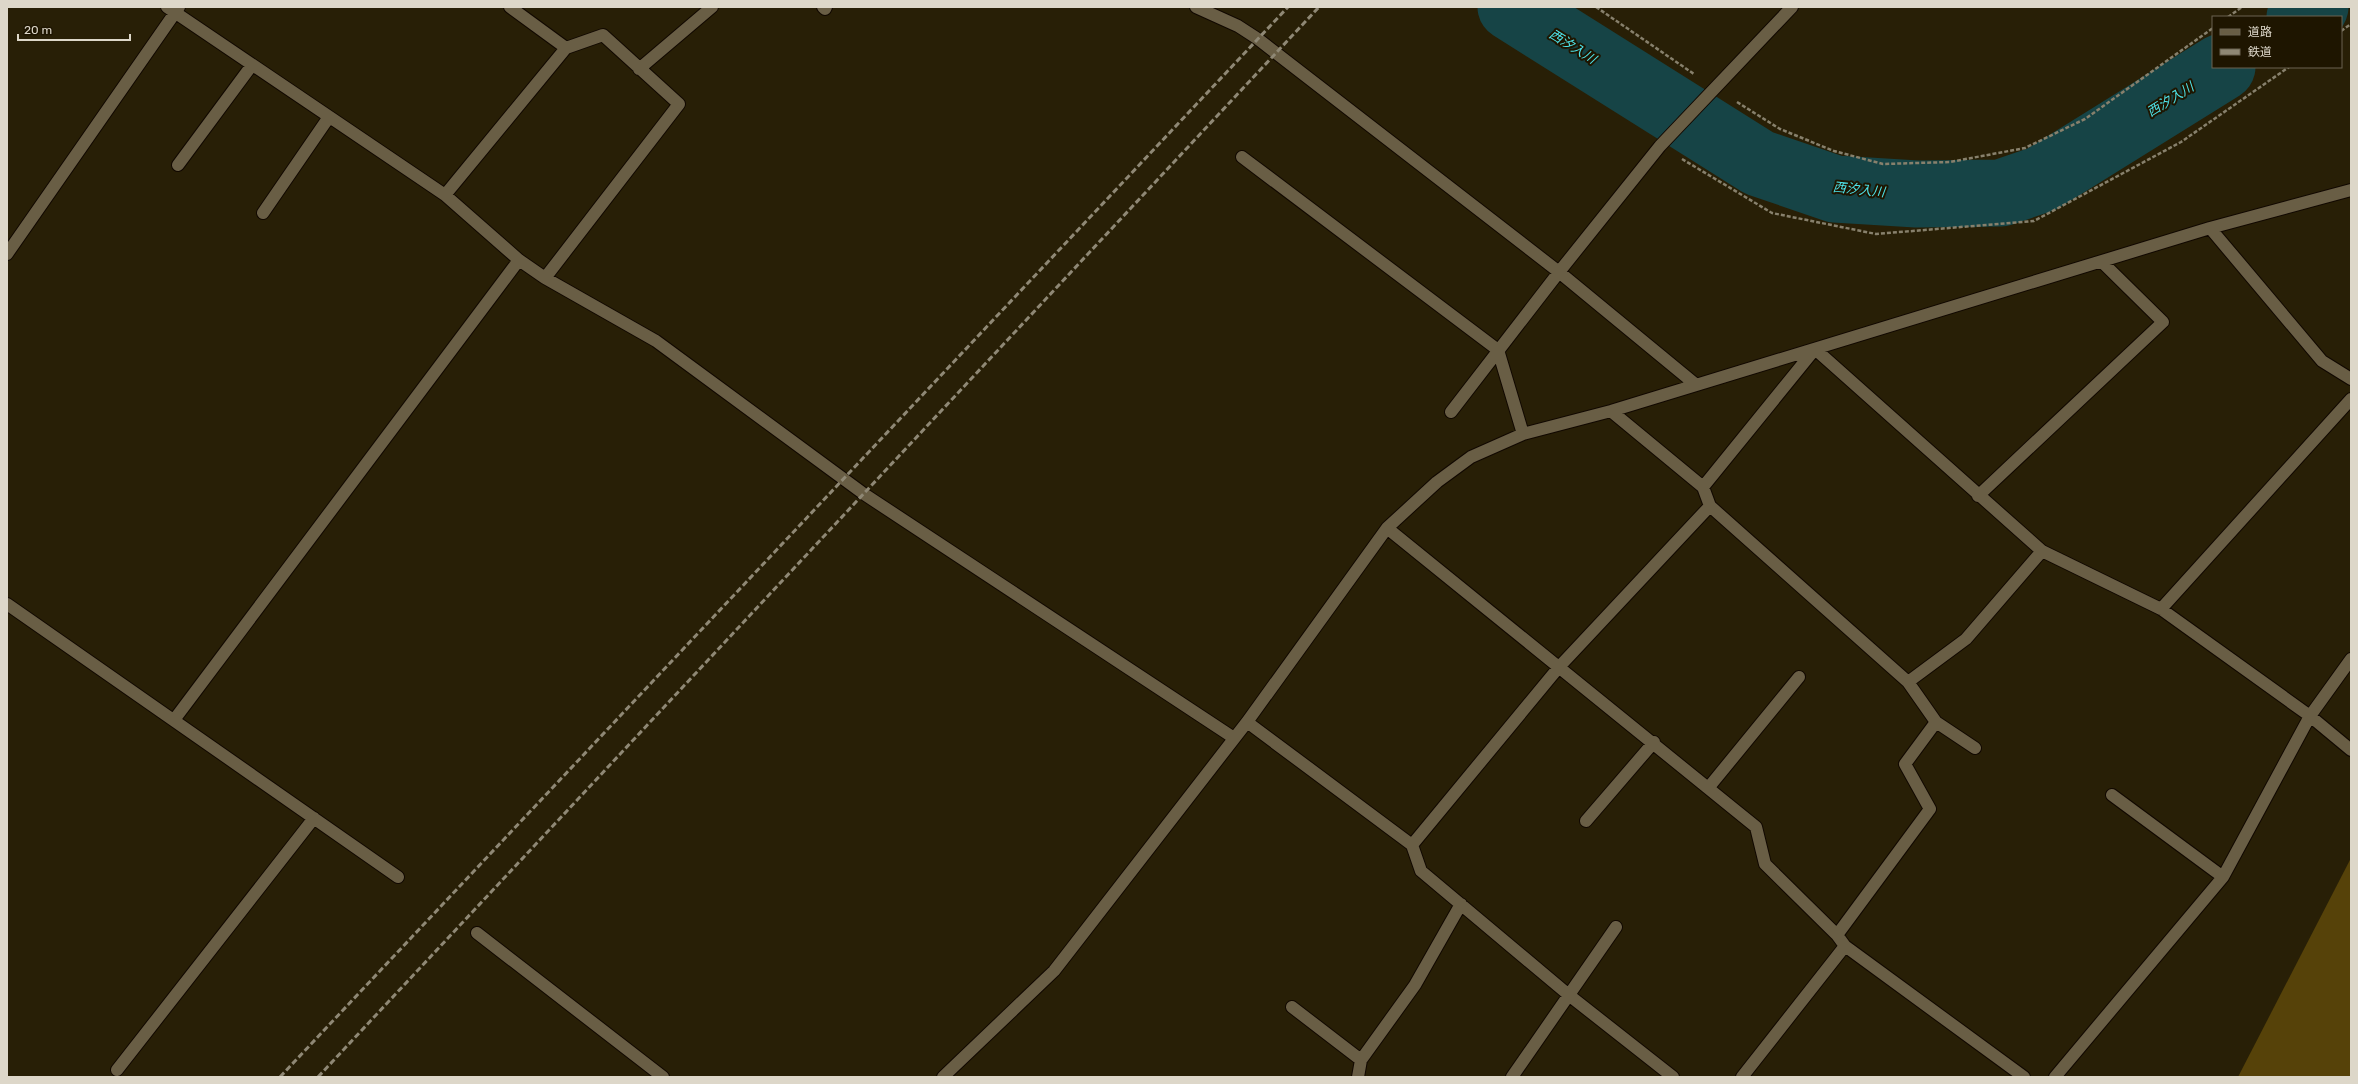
<svg xmlns="http://www.w3.org/2000/svg" width="2358" height="1084" font-family="Rubik,'Noto Sans JP',sans-serif">
<rect width="100%" height="100%" fill="#281f06"/>
<path fill="#564209" d="M 2351,858 L 2351,1077 L 2238,1077 Z"/>
<g fill="none" stroke-linecap="round" stroke-linejoin="round">
<path stroke="#164446" stroke-width="67" d="M 1511,7 L 1759,163 L 1835,189 L 1917,194 L 2001,193 L 2042,179 L 2222,67
M 2300,17 L 2315,7"/>
<g stroke="#110800" stroke-width="14">
<path id="minor" d="M 167,7 L 445,195 L 519,260 L 545,278 L 656,341 L 864,494 L 1234,738
M 510,7 L 566,48
M 823,7 L 825,9 L 826,7
M 1196,7 L 1238,26 L 1258,39 L 1559,272 L 1695,384
M 639,69 L 712,7
M 1242,157 L 1498,350 L 1523,434
M 178,165 L 252,65
M 445,195 L 566,48 L 603,35 L 679,104 L 545,278
M 263,213 L 329,117
M 2210,228 L 2322,361 L 2351,379
M 7,254 L 179,7
M 1611,411 L 1703,487 L 1710,506 L 1559,667 L 1412,845 L 1421,871 L 1570,996 L 1673,1077
M 1451,412 L 1559,272 L 1660,146 L 1792,7
M 1703,487 L 1815,349 L 2042,551 L 2161,609 L 2310,716 L 2351,750
M 1978,496 L 2163,322 L 2102,262
M 1710,506 L 1908,682 L 1936,722 L 1975,748
M 1387,528 L 1756,827 L 1765,864 L 1837,935 L 1845,946 L 2024,1077
M 7,604 L 398,877
M 2161,609 L 2351,399
M 1908,682 L 1966,639 L 2042,551
M 174,720 L 519,260
M 1247,722 L 1412,845
M 1709,787 L 1799,677
M 2112,795 L 2223,877
M 1586,821 L 1654,742
M 477,933 L 663,1077
M 1837,935 L 1930,809 L 1905,764 L 1936,722
M 1292,1007 L 1361,1060
M 117,1070 L 314,818
M 943,1077 L 1054,971 L 1247,722 L 1387,528 L 1437,482 L 1471,457 L 1523,434 L 1611,411 L 2210,228 L 2351,190
M 1358,1077 L 1361,1060 L 1415,985 L 1461,904
M 1512,1077 L 1616,927
M 1742,1077 L 1845,946
M 2055,1077 L 2223,877 L 2310,716 L 2351,659"/>
</g>
<path stroke="#87806c" stroke-width="2.5" stroke-dasharray="4 2" stroke-linecap="butt" d="M 1596,7 L 1694,74
M 2228,17 L 2242,7
M 2341,31 L 2351,24
M 1737,102 L 1780,129 L 1834,151 L 1883,164 L 1950,162 L 2025,148 L 2085,119 L 2213,28
M 1682,159 L 1772,213 L 1876,234 L 2034,221 L 2181,142 L 2289,67"/>
<use href="#minor" stroke="#695e45" stroke-width="12"/>
<path stroke="#8f8875" stroke-width="3" stroke-dasharray="6 3" stroke-linecap="butt" d="M 280,1077 L 1288,7
M 318,1077 L 1319,7"/>
</g>
<g text-anchor="middle" stroke-width="4" stroke-linejoin="round" paint-order="stroke">
<g font-size="13" font-style="italic" fill="#4ee3e9" stroke="#1e1500">
<text transform="translate(1573 46) rotate(32)" y="5">西汐入川</text>
<text transform="translate(2170 99) rotate(-32)" y="5">西汐入川</text>
<text transform="translate(1859 189) rotate(6)" y="5">西汐入川</text>
</g>
</g>
<rect width="2358" height="1084" fill="none" stroke="#ddd7c9" stroke-width="16"/>
<rect x="2212" y="16" width="130" height="52" fill="#1e1500" stroke="#6a6350"/>
<rect x="2220" y="29" width="20" height="6" fill="#695e45" stroke="#6a6350"/>
<text x="2248" y="36" font-size="12" fill="#ddd7c9">道路</text>
<rect x="2220" y="49" width="20" height="6" fill="#8f8875" stroke="#6a6350"/>
<text x="2248" y="56" font-size="12" fill="#ddd7c9">鉄道</text>
<path d="M18 34v6h112v-6" fill="none" stroke="#ddd7c9" stroke-width="2"/>
<text x="24" y="34" font-size="12" fill="#ddd7c9" stroke="#1e1500" stroke-width="3" paint-order="stroke">20 m</text>
</svg>
